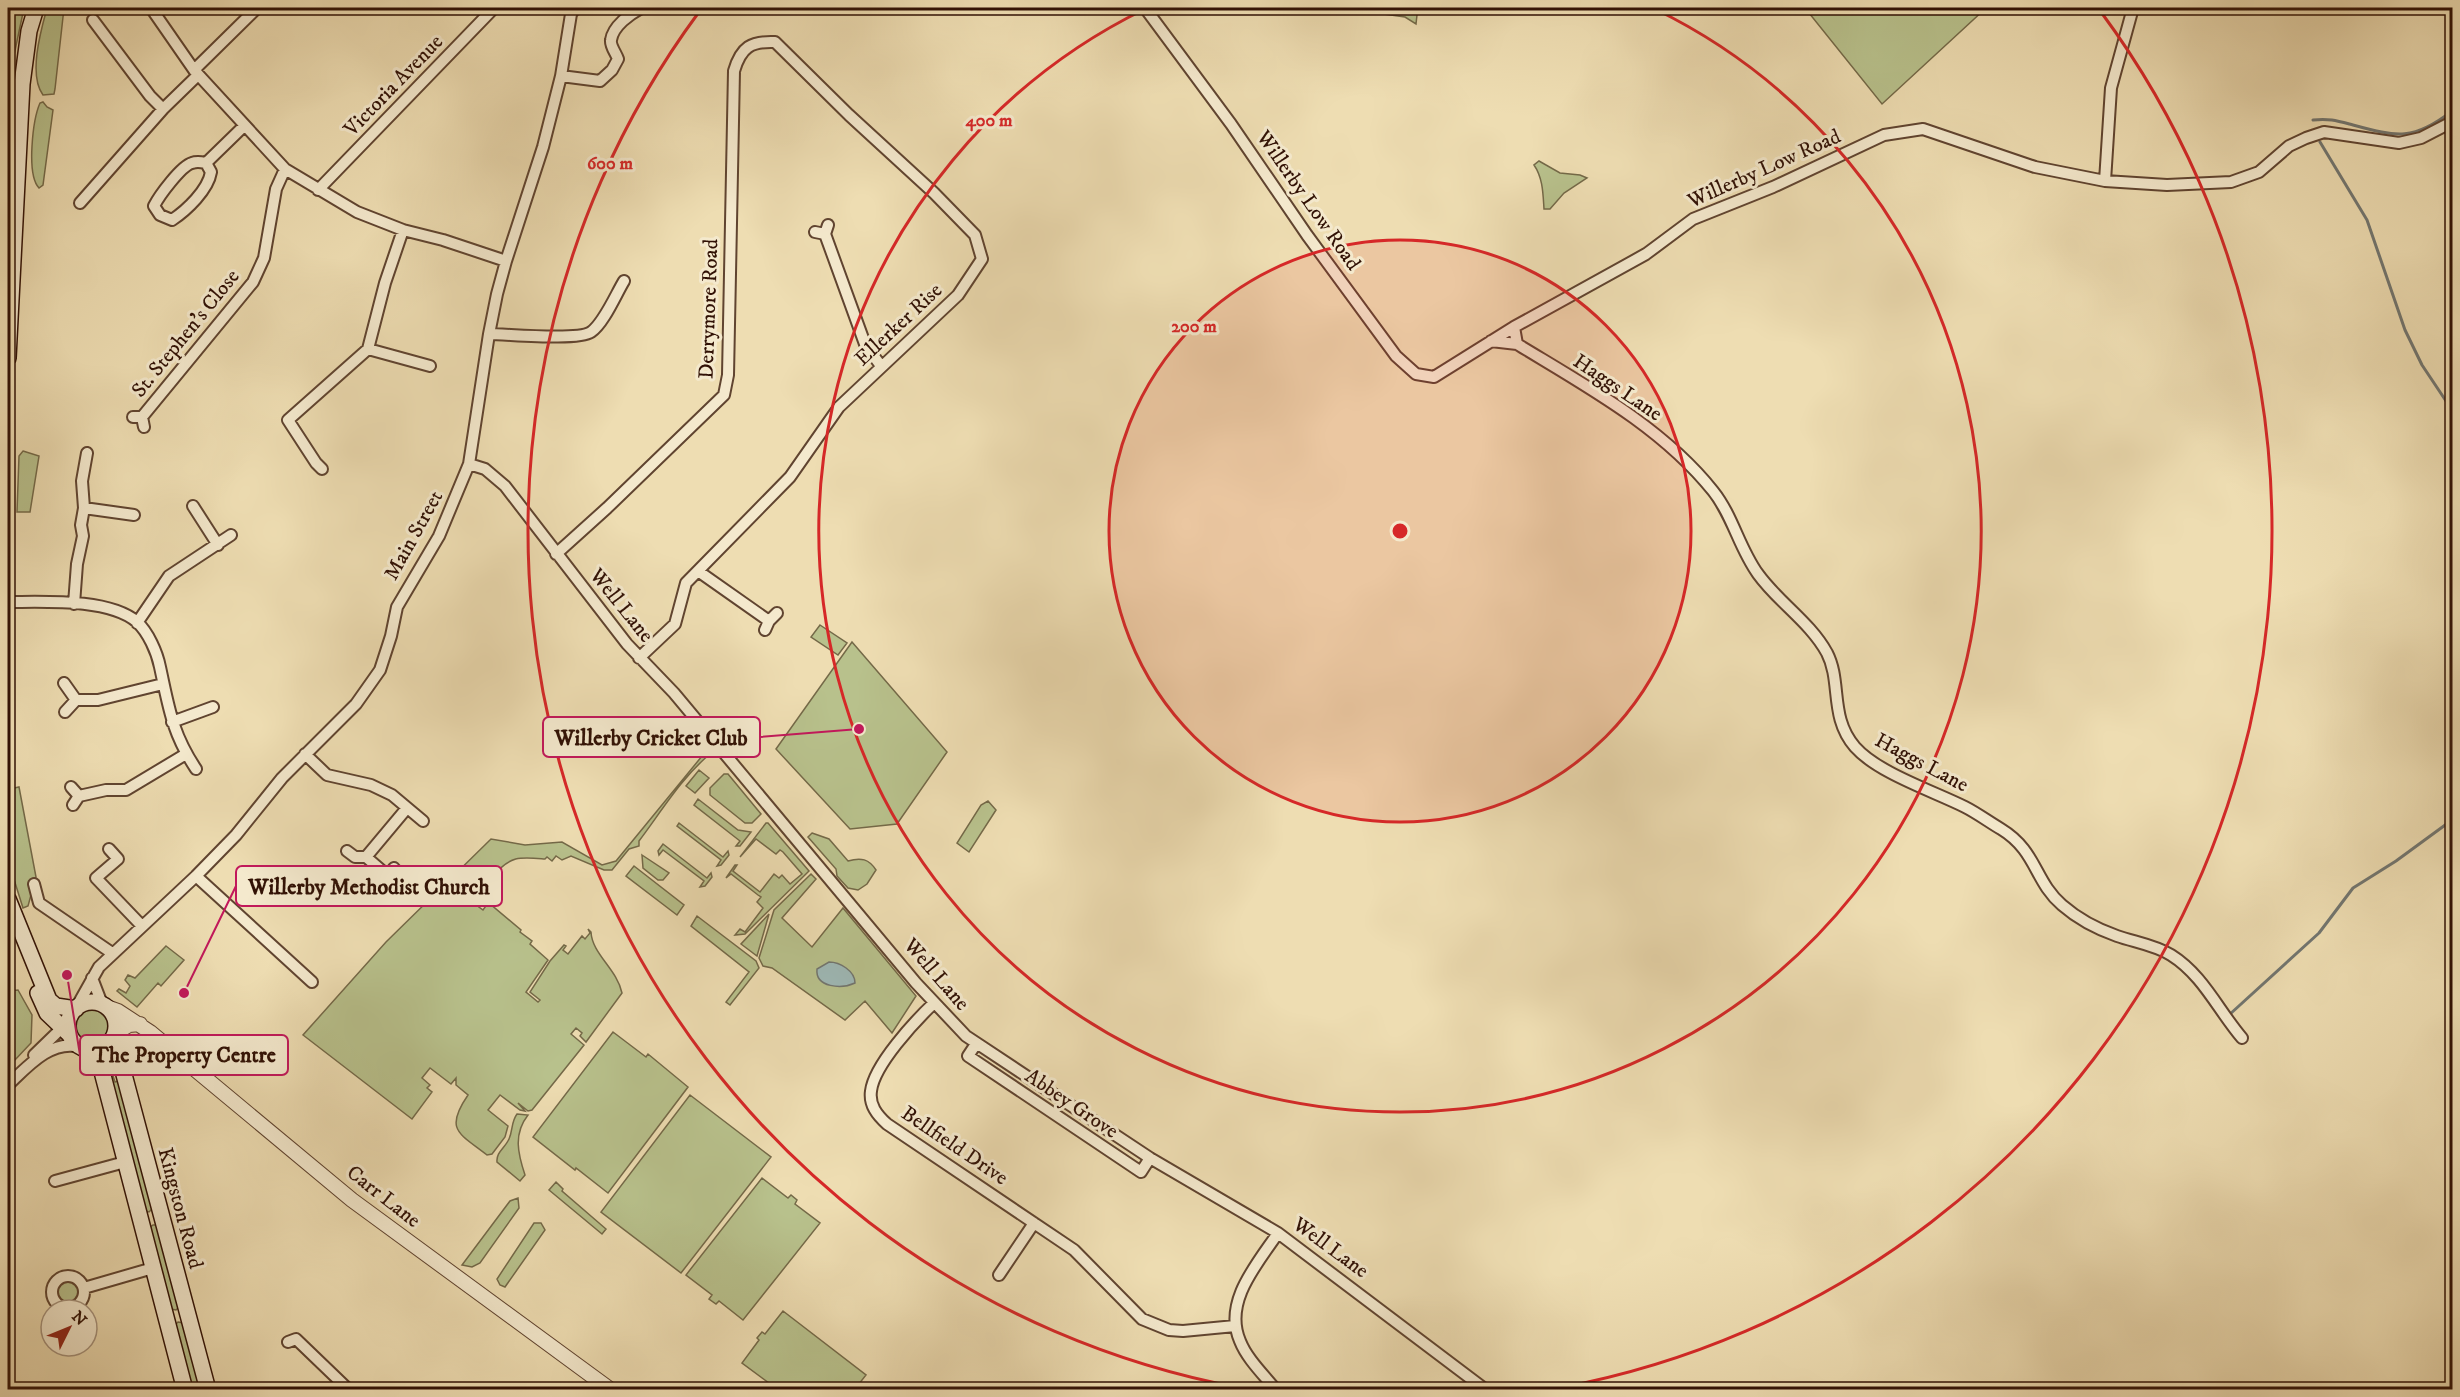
<svg xmlns="http://www.w3.org/2000/svg" width="2460" height="1397" font-family="'IM FELL DW Pica',serif">
<rect width="100%" height="100%" fill="#eeddb2"/>
<filter id="stains"><feTurbulence type="fractalNoise" baseFrequency=".00333" numOctaves="4"/><feColorMatrix values="0 0 0 0 .2 0 0 0 0 .09 0 0 0 0 .02 0 0 0 .5 -.17"/></filter>
<radialGradient id="worn" r=".72"><stop offset=".6" stop-color="#630" stop-opacity="0"/><stop offset="1" stop-color="#630" stop-opacity=".3"/></radialGradient>
<path fill="#b8c18c" stroke="#746948" stroke-width="1.5" d="M 8,8 L 24,8 L 13,60 L 8,132 Z
M 47,8 L 64,8 L 55,89 L 54,94 L 43,95 C 28,75 41,30 47,8 Z
M 1374,8 L 1413,8 L 1417,15 L 1416,24 L 1405,17 L 1369,12 Z
M 1805,8 L 1986,8 L 1882,104 Z
M 43,102 L 47,107 L 53,110 L 43,185 L 39,188 C 26,174 33,119 40,103 Z
M 1539,161 L 1560,173 L 1580,175 L 1587,178 L 1564,193 L 1550,209 L 1544,209 C 1543,194 1543,178 1534,165 Z
M 23,451 L 39,456 L 30,512 L 17,512 L 19,456 Z
M 820,625 L 847,643 L 838,655 L 811,637 Z
M 852,642 L 947,752 L 897,824 L 850,829 L 776,749 Z
M 707,750 L 710,754 C 682,777 661,812 639,841 L 639,846 L 629,849 L 612,870 L 604,870 L 571,856 L 562,860 L 556,856 L 552,861 L 547,857 L 545,859 C 521,857 511,855 494,875 L 496,885 L 488,895 L 477,886 L 471,893 L 482,903 L 479,907 L 483,910 L 488,903 L 490,904 L 521,930 L 520,932 L 532,941 L 530,944 L 548,960 L 526,992 L 538,1002 L 540,1000 L 530,992 L 550,961 L 564,945 L 566,946 L 563,950 L 568,954 L 582,936 L 585,939 L 590,933 L 588,929 L 591,932 C 592,954 617,969 622,993 L 586,1042 L 580,1036 L 582,1033 L 576,1028 L 571,1034 L 584,1045 L 532,1110 L 528,1111 L 518,1103 L 525,1111 L 520,1110 L 500,1095 L 488,1110 L 508,1126 L 505,1137 L 492,1154 L 487,1155 C 459,1133 444,1130 468,1095 L 456,1085 L 456,1078 L 451,1084 L 430,1068 L 422,1078 L 430,1085 L 427,1088 L 432,1092 L 412,1119 L 303,1035 L 386,942 L 491,839 L 525,845 L 562,842 L 602,865 L 616,861 Z
M 699,770 L 709,778 L 695,793 L 686,786 Z
M 724,774 L 728,774 L 761,814 L 752,823 L 745,823 L 710,795 L 710,788 Z
M 19,787 L 36,877 L 28,906 L 23,908 L 11,870 L 8,850 L 8,842 L 13,835 L 14,788 Z
M 698,799 L 738,830 L 751,832 L 740,846 L 736,846 L 740,841 L 694,805 Z
M 988,801 L 996,810 L 969,852 L 957,843 L 981,805 Z
M 679,823 L 723,857 L 728,851 L 729,855 L 721,865 L 717,866 L 721,860 L 677,826 Z
M 766,823 L 768,823 L 809,871 L 745,934 L 735,935 L 740,929 L 745,932 L 763,908 L 757,902 L 761,897 L 758,895 L 731,874 L 726,878 L 735,865 L 737,865 L 733,871 L 760,892 L 774,874 L 779,878 L 782,875 L 790,884 L 802,874 L 783,852 L 780,850 L 776,854 L 756,839 L 740,857 Z
M 812,833 L 829,839 L 848,861 C 861,857 869,859 876,870 L 867,884 L 858,890 L 848,888 L 837,876 L 836,869 L 808,837 Z
M 663,844 L 707,878 L 711,873 L 712,877 L 705,886 L 700,887 L 704,881 L 663,850 L 659,855 L 658,851 Z
M 642,855 L 669,873 L 663,880 L 658,880 L 643,868 Z
M 634,866 L 684,905 L 677,915 L 626,876 Z
M 811,874 L 816,879 L 782,918 L 812,947 L 843,908 L 916,996 L 892,1033 L 865,1001 L 845,1020 L 772,968 L 763,966 L 759,958 L 774,910 Z
M 769,914 L 757,956 L 741,944 Z
M 697,916 L 756,961 L 759,968 L 730,1005 L 726,1002 L 749,972 L 691,926 Z
M 166,946 L 184,960 L 161,986 L 158,983 L 137,1007 L 117,991 L 119,989 L 126,993 L 130,986 L 125,980 L 128,975 L 135,978 Z
M 18,990 L 32,1015 L 31,1043 L 13,1062 L 8,1059 L 9,991 Z
M72 1027a19 19 0 1 1 38 0a19 19 0 1 1-38 0Z
M 613,1032 L 646,1057 L 648,1054 L 688,1087 L 608,1193 L 576,1168 L 575,1170 L 533,1137 Z
M 113,1076 L 115,1082 L 121,1080 L 153,1208 L 149,1212 L 145,1211 L 108,1078 Z
M 690,1095 L 771,1157 L 681,1273 L 601,1212 Z
M 517,1114 L 528,1115 C 513,1134 518,1154 525,1175 L 520,1181 L 497,1162 C 496,1152 505,1148 509,1139 C 513,1130 511,1122 517,1114 Z
M 762,1178 L 788,1198 L 791,1195 L 797,1200 L 795,1204 L 820,1223 L 743,1320 L 719,1301 L 716,1304 L 709,1299 L 712,1295 L 686,1275 Z
M 556,1182 L 563,1189 L 562,1191 L 606,1229 L 602,1234 L 549,1190 Z
M 518,1198 L 519,1208 L 480,1263 L 472,1267 L 462,1265 L 510,1201 Z
M 534,1223 L 541,1223 L 545,1230 L 505,1287 L 500,1285 L 497,1279 Z
M 153,1225 L 157,1225 L 179,1307 L 176,1310 L 171,1309 L 149,1228 Z
M56 1292a12 12 0 1 1 24 0a12 12 0 1 1-24 0Z
M 783,1311 L 866,1375 L 855,1389 L 777,1389 L 742,1363 L 759,1340 L 757,1338 L 762,1332 L 765,1334 Z
M 178,1322 L 183,1323 L 203,1389 L 191,1389 L 175,1325 Z"/>
<path fill="#9eb9b7" stroke="#727670" stroke-width="1.5" d="M 829,962 C 840,962 855,971 855,983 C 842,989 815,988 817,969 Z"/>
<g fill="none" stroke-linecap="round" stroke-linejoin="round">
<path stroke="#727670" stroke-width="3" d="M 2313,120 C 2329,118 2338,121 2353,125 C 2397,137 2414,141 2452,111
M 2320,142 L 2367,220 L 2405,330 L 2422,365 L 2452,410
M 2229,1015 L 2319,933 L 2353,888 L 2396,861 L 2452,820"/>
<g stroke="#604430" stroke-width="14">
<path id="minor" d="M 151,8 L 194,70 L 285,169 L 357,212 L 403,230 L 443,240 L 506,261
M 1145,8 L 1231,124 L 1307,235 L 1396,356 L 1416,374 L 1434,377 L 1514,327 L 1646,254 L 1693,219 L 1773,187 L 1884,135 L 1923,129 L 2035,167 L 2105,181 L 2167,185 L 2231,182 L 2259,172 L 2289,146 L 2306,138 L 2324,132 L 2399,143 L 2421,138 L 2452,122
M 93,20 L 150,96 L 163,109
M 194,70 L 257,8
M 561,76 L 600,81 L 612,70 L 618,59 C 616,53 610,46 611,40 C 613,26 630,14 641,8
M 8,157 L 17,158
M 206,163 C 201,162 197,161 192,163 C 181,166 159,196 154,206 L 160,215 L 172,220 C 187,210 208,190 211,172 L 206,163 L 244,126
M 2105,181 L 2111,88 L 2133,8
M 318,190 L 494,8
M 80,203 L 163,109 L 198,75
M 815,232 L 825,234 L 828,225
M 825,234 L 865,344 L 881,366
M 1514,327 L 1517,344 C 1586,386 1662,427 1713,491 C 1733,516 1739,548 1758,574 C 1778,602 1810,622 1827,653 C 1842,682 1829,717 1855,747 C 1878,773 1933,791 1965,807 C 1977,813 1989,822 2001,829 C 2037,851 2034,881 2062,905 C 2078,919 2097,929 2117,936 C 2134,942 2155,945 2171,955 C 2203,975 2218,1010 2242,1038
M 489,334 C 508,334 578,341 591,332 C 604,323 616,294 624,281
M 1491,341 L 1517,344
M 368,349 L 430,366
M 133,417 L 142,417 L 144,427
M 142,417 L 253,282 L 264,258 L 276,189 L 285,169
M 469,464 L 485,469 L 505,486 L 627,644 L 674,693 L 916,983 L 966,1036 L 1150,1158 L 1278,1233 L 1486,1390
M 322,469 L 316,463 L 288,420 L 368,349 L 385,283 L 403,230
M 193,506 L 218,545
M 84,508 L 134,515
M 556,554 L 607,508 L 724,395 L 728,375 L 734,71 C 741,47 751,41 775,42 L 849,115 L 934,193 L 975,235 L 982,259 L 958,295 L 839,407 L 790,477 L 686,583 L 675,624 L 639,658
M 698,571 L 769,621
M 8,602 C 43,602 109,598 137,622 C 148,632 157,652 160,667 C 169,708 172,733 196,769
M 74,604 L 77,564 L 83,536 L 81,525 L 84,508 L 82,481 L 87,453
M 137,623 L 169,576 L 231,535
M 765,630 L 769,621 L 777,613
M 64,683 L 76,700 L 65,712
M 76,700 L 98,700 L 163,684
M 172,722 L 213,707
M 305,754 L 327,775 L 371,785 L 392,795 L 423,821
M 71,787 L 79,796 L 73,805
M 79,796 L 106,790 L 126,790 L 186,754
M 109,849 L 118,859 L 96,878 L 141,925
M 347,851 L 355,857 L 366,857 L 407,808
M 366,857 L 388,876 L 394,868
M 196,876 L 312,982
M 34,884 L 39,903 L 112,953
M 92,978 L 102,1004
M 934,1003 C 915,1021 874,1065 871,1091 C 869,1105 877,1115 887,1124 L 1074,1250 L 1142,1319 L 1169,1330 L 1183,1331 L 1235,1326
M 76,1008 L 99,967 L 196,876 L 236,835 L 282,778 L 356,704 L 380,670 L 391,636 L 397,607 L 439,536 L 469,464 L 489,334 L 497,294 L 506,261 L 543,147 L 561,76 L 571,14 L 575,8
M 976,1044 L 968,1056 L 1141,1172 L 1150,1158
M 34,1055 L 68,1022
M 8,1085 C 27,1067 51,1039 80,1047
M 55,1181 L 125,1162
M 999,1275 L 1034,1223
M52 1292a16 16 0 1 1 32 0a16 16 0 1 1-32 0Z
M 84,1288 L 153,1268
M 288,1342 L 296,1339 L 349,1390
M 1276,1390 C 1264,1375 1247,1359 1240,1341 C 1223,1302 1257,1264 1278,1233"/>
</g>
<g stroke="#604430" stroke-width="16">
<path id="tertiary" d="M 107,1007 L 118,1011 L 150,1032 L 352,1200 L 611,1390
M 116,1033 L 129,1025 L 140,1024"/>
</g>
<g stroke="#311105" stroke-width="18">
<path id="secondary" d="M 8,358 L 22,84 L 29,31 L 36,8
M 8,899 L 49,1000 L 56,1006 L 76,1009
M 38,993 L 47,1013 L 69,1034
M68 1026a24 24 0 1 1 48 0a24 24 0 1 1-48 0Z
M 114,1037 L 208,1390
M 89,1050 L 100,1064 L 185,1390"/>
</g>
<use href="#minor" stroke="#f4e9cd" stroke-width="10"/>
<use href="#tertiary" stroke="#f4e9cd" stroke-width="14"/>
<use href="#secondary" stroke="#f4e9cd" stroke-width="15"/>
</g>
<circle cx="1400" cy="531" r="291" fill="#d62828" fill-opacity=".12"/>
<g fill="none" stroke="#d62828" stroke-width="3">
<circle cx="1400" cy="531" r="291"/>
<path d="M1655 9A581 581 0 1 1 1145 9"/>
<path d="M1241 1388A872 872 0 0 1 699 12M2101 12A872 872 0 0 1 1559 1388"/>
</g>
<g text-anchor="middle" stroke-width="6" stroke-linejoin="round" paint-order="stroke">
<g font-size="21" fill="#311105" stroke="#f4e9cd">
<text transform="translate(393 85) rotate(-46)" y="7">Victoria Avenue</text>
<text transform="translate(1764 168) rotate(-24)" y="7">Willerby Low Road</text>
<text transform="translate(1309 200) rotate(55)" y="7">Willerby Low Road</text>
<text transform="translate(708 309) rotate(-88)" y="7">Derrymore Road</text>
<text transform="translate(898 324) rotate(-43)" y="7">Ellerker Rise</text>
<text transform="translate(185 333) rotate(-51)" y="7">St. Stephen's Close</text>
<text transform="translate(1618 387) rotate(34)" y="7">Haggs Lane</text>
<text transform="translate(413 535) rotate(-61)" y="7">Main Street</text>
<text transform="translate(622 605) rotate(51)" y="7">Well Lane</text>
<text transform="translate(1922 762) rotate(28)" y="7">Haggs Lane</text>
<text transform="translate(937 974) rotate(49)" y="7">Well Lane</text>
<text transform="translate(1072 1103) rotate(34)" y="7">Abbey Grove</text>
<text transform="translate(955 1145) rotate(34)" y="7">Bellfield Drive</text>
<text transform="translate(384 1196) rotate(38)" y="7">Carr Lane</text>
<text transform="translate(181 1208) rotate(75)" y="7">Kingston Road</text>
<text transform="translate(1331 1247) rotate(36)" y="7">Well Lane</text>
</g>
</g>
<circle cx="1400" cy="531" r="9" fill="#d62828" stroke="#f4e9cd" stroke-width="3"/>
<g font-size="18" text-anchor="middle" font-weight="bold" fill="#d62828" stroke="#f4e9cd" stroke-width="6" stroke-linejoin="round" paint-order="stroke">
<text x="989" y="126">400 m</text>
<text x="610" y="169">600 m</text>
<text x="1194" y="332">200 m</text>
</g>
<path fill="none" stroke="#c2185b" stroke-width="2" d="M859 729L760 737M184 993L236 886M67 975L80 1055"/>
<g fill="#c2185b" stroke="#f4e9cd" stroke-width="2">
<circle cx="859" cy="729" r="6"/>
<circle cx="184" cy="993" r="6"/>
<circle cx="67" cy="975" r="6"/>
</g>
<g fill="#f4e9cd" stroke="#c2185b" stroke-width="2">
<rect x="543" y="717" width="217" height="40" rx="6"/>
<rect x="236" y="866" width="266" height="40" rx="6"/>
<rect x="80" y="1035" width="208" height="40" rx="6"/>
</g>
<g font-size="22" text-anchor="middle" font-weight="bold" fill="#311105">
<text x="651" y="745">Willerby Cricket Club</text>
<text x="369" y="894">Willerby Methodist Church</text>
<text x="184" y="1062">The Property Centre</text>
</g>
<rect width="2460" height="1397" fill="none" stroke="#eeddb2" stroke-width="30"/>
<rect x="9" y="9" width="2442" height="1379" fill="none" stroke="#311105" stroke-width="3"/>
<rect x="15" y="15" width="2430" height="1367" fill="none" stroke="#311105" stroke-width="1.5"/>
<g transform="translate(69 1328) rotate(47)"><circle r="28" fill="#f4e9cd" stroke="#a6937d" stroke-width="1.5"/>
<path d="M0-4.5L10 22L0 15L-10 22Z" fill="#8f2418"/>
<text y="-9" font-size="16" font-weight="bold" text-anchor="middle" fill="#311105">N</text>
</g>
<rect width="100%" height="100%" filter="url(#stains)"/>
<rect width="100%" height="100%" fill="url(#worn)"/>
</svg>
